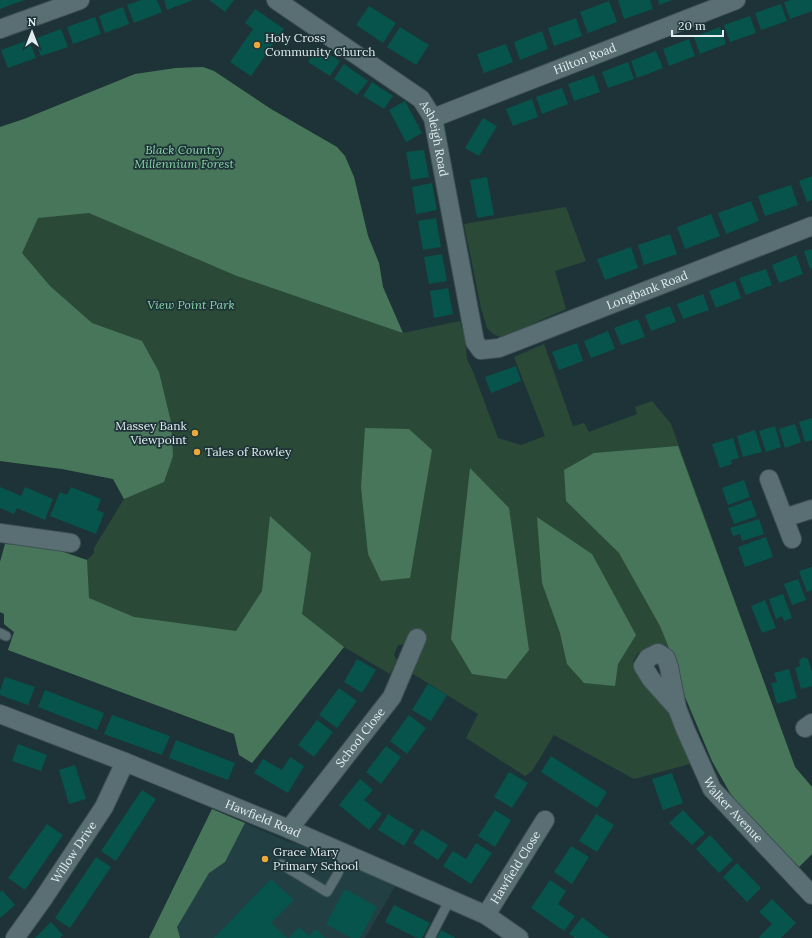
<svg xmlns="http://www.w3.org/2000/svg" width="812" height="938" font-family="Lora,serif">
<rect width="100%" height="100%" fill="#1e3337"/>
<path fill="#224044" d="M 212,809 L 284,840 L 400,878 L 365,938 L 149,938 Z"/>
<path fill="#2a4a37" d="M 203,67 L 214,71 L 271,109 L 337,147 L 354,177 L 368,236 L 379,263 L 383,287 L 403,333 L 460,321 L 465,339 L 467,359 L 474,374 L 498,438 L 521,445 L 545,436 L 514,357 L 544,344 L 573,426 L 584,423 L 589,432 L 637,414 L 635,407 L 652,401 L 671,424 L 795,767 L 812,787 L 812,854 L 799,867 L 730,793 L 712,761 L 683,692 L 679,677 L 651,648 L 638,653 L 633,661 L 636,671 L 665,701 L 690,764 L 634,779 L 554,735 L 532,771 L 525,776 L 466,738 L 478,714 L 413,674 L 423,642 L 398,645 L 394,655 L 397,660 L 390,674 L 344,647 L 252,763 L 239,755 L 234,734 L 8,650 L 14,632 L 4,624 L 4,614 L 0,612 L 0,562 L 5,544 L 49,547 L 87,560 L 94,553 L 94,548 L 124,499 L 113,479 L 62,469 L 0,461 L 0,127 L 24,119 L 135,74 L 176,68 Z
M 566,207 L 586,261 L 555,271 L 566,309 L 510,334 L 500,337 L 493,334 L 487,328 L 481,308 L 464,224 Z"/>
<path fill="#47765a" d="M 203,67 L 214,71 L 271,109 L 337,147 L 345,156 L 354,177 L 368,236 L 379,263 L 383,287 L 403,333 L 237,276 L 89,213 L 38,218 L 22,253 L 50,286 L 92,323 L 142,341 L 159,372 L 171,422 L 173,456 L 164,482 L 124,499 L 113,479 L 62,469 L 0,461 L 0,127 L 24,119 L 135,74 L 176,68 Z
M 365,428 L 409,429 L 432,450 L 410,578 L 381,581 L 368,554 L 361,487 Z
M 678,446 L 795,767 L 812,787 L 812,854 L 799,867 L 741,808 L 730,793 L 712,761 L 683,692 L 676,665 L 660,626 L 619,553 L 566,501 L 564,470 L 594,453 Z
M 470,468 L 509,508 L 529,650 L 506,679 L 472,674 L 451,639 Z
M 270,516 L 311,553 L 302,614 L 344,647 L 252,763 L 239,755 L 234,734 L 8,650 L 14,632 L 4,624 L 4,614 L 0,612 L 0,562 L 5,544 L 49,547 L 87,560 L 89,598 L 134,617 L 236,631 L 262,591 Z
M 537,517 L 592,554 L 636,635 L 618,664 L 615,686 L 584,683 L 567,664 L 560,633 L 542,583 Z
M 212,809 L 245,823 L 225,862 L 209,873 L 177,927 L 180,938 L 149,938 Z"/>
<path fill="#06544c" d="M 0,0 L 24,0 L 0,9 Z
M 141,0 L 157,0 L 162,12 L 134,23 L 127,5 Z
M 164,0 L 193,0 L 167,10 Z
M 209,0 L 234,0 L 225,12 Z
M 618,0 L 650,0 L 653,9 L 624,19 Z
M 658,0 L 672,0 L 659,5 Z
M 791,0 L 812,0 L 812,11 L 790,19 L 784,2 Z
M 609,1 L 617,22 L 588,33 L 580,12 Z
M 781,4 L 787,21 L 761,30 L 755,13 Z
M 369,6 L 396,23 L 383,43 L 356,25 Z
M 123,7 L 129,24 L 105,33 L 99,16 Z
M 255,9 L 284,29 L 251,76 L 230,62 L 253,29 L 245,23 Z
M 750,16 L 756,33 L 730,42 L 724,25 Z
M 95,17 L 101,34 L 73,44 L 67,27 Z
M 576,18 L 582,36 L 554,46 L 548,28 Z
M 400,27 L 429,45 L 416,65 L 387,47 Z
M 720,27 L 726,44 L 700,54 L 694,37 Z
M 61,29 L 68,47 L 41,56 L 34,39 Z
M 542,31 L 548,49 L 520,60 L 514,42 Z
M 689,39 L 695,56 L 669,66 L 663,49 Z
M 29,40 L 36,58 L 8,68 L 1,50 Z
M 506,44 L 513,62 L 484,73 L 477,54 Z
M 318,47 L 340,61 L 330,76 L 308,62 Z
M 656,51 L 663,68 L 637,78 L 631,61 Z
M 628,62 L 634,79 L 608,88 L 602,72 Z
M 344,64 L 368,81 L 357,95 L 334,79 Z
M 594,75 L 600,92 L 574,101 L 568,84 Z
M 372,82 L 393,96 L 384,109 L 363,96 Z
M 562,88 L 568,104 L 542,114 L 536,97 Z
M 532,99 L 538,117 L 513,126 L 506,109 Z
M 405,101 L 422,133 L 406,142 L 389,110 Z
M 483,118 L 497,126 L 479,156 L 465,148 Z
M 424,150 L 429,177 L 411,180 L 406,152 Z
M 812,176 L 812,200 L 807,202 L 799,181 Z
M 487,177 L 494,215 L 477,218 L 470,180 Z
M 432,183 L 437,210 L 416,214 L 412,187 Z
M 791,185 L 798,205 L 765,216 L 758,196 Z
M 751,201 L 759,221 L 726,234 L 718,213 Z
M 711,214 L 720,236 L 685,249 L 677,227 Z
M 436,218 L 441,247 L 423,250 L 418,221 Z
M 670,234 L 677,254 L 644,265 L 638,245 Z
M 631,247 L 638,268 L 605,280 L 597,259 Z
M 812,249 L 812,268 L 810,269 L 804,251 Z
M 442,254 L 447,281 L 429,284 L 424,257 Z
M 796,255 L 803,274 L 779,283 L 772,265 Z
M 766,269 L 772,285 L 746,295 L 739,278 Z
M 735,281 L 741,298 L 716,308 L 709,291 Z
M 448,288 L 453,314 L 434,318 L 430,291 Z
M 703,294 L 709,310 L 683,319 L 677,304 Z
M 670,306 L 676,322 L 651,331 L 645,315 Z
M 638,319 L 645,337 L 621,345 L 614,328 Z
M 608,331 L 615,349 L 591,358 L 584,341 Z
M 577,343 L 583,361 L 559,370 L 552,352 Z
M 516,366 L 521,381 L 491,393 L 485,377 Z
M 812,418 L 812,440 L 805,442 L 799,422 Z
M 795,424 L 801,442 L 785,448 L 779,429 Z
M 775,426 L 781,447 L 766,452 L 759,431 Z
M 755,430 L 762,452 L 743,457 L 737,436 Z
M 733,438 L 739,458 L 731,460 L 732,464 L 720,468 L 712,444 Z
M 744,480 L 750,497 L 728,505 L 722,488 Z
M 0,487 L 21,496 L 25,487 L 53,499 L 45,520 L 17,508 L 14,514 L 0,508 Z
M 71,487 L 101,499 L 97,510 L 104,513 L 96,534 L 50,516 L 60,492 L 67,495 Z
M 751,500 L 757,516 L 734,524 L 728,508 Z
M 759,519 L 764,534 L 742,541 L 740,534 L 733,536 L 730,528 Z
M 766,537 L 773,557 L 745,567 L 738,547 Z
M 812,567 L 812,590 L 807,592 L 799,571 Z
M 798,579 L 806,600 L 792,605 L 784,584 Z
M 783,594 L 792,618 L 784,621 L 782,616 L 776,619 L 769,599 Z
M 765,600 L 776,628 L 762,633 L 751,606 Z
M 803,657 L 808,659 L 812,672 L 812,686 L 801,689 L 795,668 L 800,666 L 799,661 Z
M 357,659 L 376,670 L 362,693 L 344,682 Z
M 789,669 L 797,698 L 777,704 L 771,683 L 777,682 L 774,673 Z
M 5,677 L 35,687 L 28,705 L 0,695 L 0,691 Z
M 428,684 L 447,695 L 431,721 L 412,710 Z
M 339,688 L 357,701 L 337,728 L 319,715 Z
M 45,690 L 104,713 L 97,730 L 38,707 Z
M 112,715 L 170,736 L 162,755 L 104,734 Z
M 409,715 L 426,728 L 407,754 L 390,741 Z
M 317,720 L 333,732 L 314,757 L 298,745 Z
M 176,740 L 235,763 L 228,780 L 169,758 Z
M 18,744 L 47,755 L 41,771 L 12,761 Z
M 386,746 L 401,757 L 381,784 L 366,772 Z
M 551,756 L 607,792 L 597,808 L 541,772 Z
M 290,757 L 304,766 L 288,793 L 254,773 L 263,759 L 282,770 Z
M 75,765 L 86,799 L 69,804 L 59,770 Z
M 509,772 L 528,783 L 512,808 L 494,797 Z
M 672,773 L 683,803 L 663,810 L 652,779 Z
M 360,779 L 373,790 L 364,800 L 382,814 L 369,830 L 339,805 Z
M 142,790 L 156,799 L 116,861 L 101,851 Z
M 495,810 L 511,820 L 495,847 L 478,836 Z
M 683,810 L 705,833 L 692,845 L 669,823 Z
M 388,814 L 414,830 L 404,846 L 378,830 Z
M 596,814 L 614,825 L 597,852 L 579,841 Z
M 47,824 L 63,835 L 25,890 L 8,878 Z
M 422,829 L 448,845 L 438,860 L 413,843 Z
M 710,835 L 733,860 L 719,873 L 696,849 Z
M 476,843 L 492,853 L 471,884 L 443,866 L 453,851 L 466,859 Z
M 571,846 L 589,857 L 572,884 L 554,872 Z
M 96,857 L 111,867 L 70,928 L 55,918 Z
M 737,863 L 761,888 L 747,902 L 723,877 Z
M 271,879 L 294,900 L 271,923 L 287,938 L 214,938 Z
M 550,880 L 566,891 L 558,904 L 575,916 L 564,931 L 531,908 Z
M 345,889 L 377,907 L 360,938 L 351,938 L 326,924 Z
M 2,890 L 15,905 L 0,918 L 0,892 Z
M 772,899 L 796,923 L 781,938 L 760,938 L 759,937 L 772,924 L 759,912 Z
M 394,905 L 430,923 L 422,938 L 417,938 L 385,922 Z
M 582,917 L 609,938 L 575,938 L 569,934 Z
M 51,922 L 63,935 L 60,938 L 35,938 Z
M 299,927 L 309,936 L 316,929 L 325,938 L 289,938 Z
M 441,930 L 456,938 L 437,938 Z"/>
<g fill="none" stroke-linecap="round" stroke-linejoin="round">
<g stroke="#3f5154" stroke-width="11">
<path id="service" d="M 0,633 L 6,636
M 281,864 L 327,892 L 337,875 L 346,854
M 430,938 L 450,899"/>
</g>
<g stroke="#3f5154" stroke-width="20">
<g id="minor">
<path id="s1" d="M 276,0 L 421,99 L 433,118 L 475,342 L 481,350 L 499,348 L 812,226"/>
<path d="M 0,29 L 80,0"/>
<path id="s2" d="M 433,118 L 736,0"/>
<path d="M 769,479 L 792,539"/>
<path d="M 784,518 L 812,509"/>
<path d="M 0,533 L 71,543"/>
<path id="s3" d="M 677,708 L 651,679 L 643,666 L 648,658 L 658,653 L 666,658 L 669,667 L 677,708 L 686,731 L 712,789 L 812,895"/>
<path id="s4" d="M 0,714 L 125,762 L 289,829 L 486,915 L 519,938"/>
<path d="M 805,728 L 812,723"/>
<path id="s5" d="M 289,829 L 392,697 L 417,638"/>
<path id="s6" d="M 486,915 L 545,820"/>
<path id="s7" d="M 15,938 L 43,899 L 104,807 L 125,762"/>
</g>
</g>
<use href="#service" stroke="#596f73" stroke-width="9"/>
<use href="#minor" stroke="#596f73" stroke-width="18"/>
</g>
<g fill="#eca93b" stroke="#1e3337" stroke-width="1.5">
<circle cx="257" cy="45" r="4"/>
<circle cx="195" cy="433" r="4"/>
<circle cx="197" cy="452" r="4"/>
<circle cx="265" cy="859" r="4"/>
</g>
<g text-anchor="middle" stroke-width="3.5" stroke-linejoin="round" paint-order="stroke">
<g font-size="12" fill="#e1edef" stroke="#1e3337" text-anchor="start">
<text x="265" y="42">Holy Cross<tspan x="265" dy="14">Community Church</tspan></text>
<text x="187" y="430" text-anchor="end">Massey Bank<tspan x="187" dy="14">Viewpoint</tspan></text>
<text x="205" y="456">Tales of Rowley</text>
<text x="273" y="856">Grace Mary<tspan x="273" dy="14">Primary School</tspan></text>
</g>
<g font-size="12" fill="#e1edef" stroke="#1e3337">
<text dy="4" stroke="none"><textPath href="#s2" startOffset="163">Hilton Road</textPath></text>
<text dy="4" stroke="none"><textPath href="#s1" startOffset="218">Ashleigh Road</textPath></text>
<text dy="4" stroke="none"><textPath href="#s1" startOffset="613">Longbank Road</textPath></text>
<text dy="4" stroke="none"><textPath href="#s5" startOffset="116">School Close</textPath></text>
<text dy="4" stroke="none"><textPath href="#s3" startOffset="253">Walker Avenue</textPath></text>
<text dy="4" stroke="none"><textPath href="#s4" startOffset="283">Hawfield Road</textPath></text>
<text dy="4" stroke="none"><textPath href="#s7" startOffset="104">Willow Drive</textPath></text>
<text dy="4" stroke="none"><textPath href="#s6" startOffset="56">Hawfield Close</textPath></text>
</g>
<g font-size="12" font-style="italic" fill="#8bd6a8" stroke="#1e3337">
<text x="184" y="154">Black Country<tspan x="184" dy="14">Millennium Forest</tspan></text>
<text x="191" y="309">View Point Park</text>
</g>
</g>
<g transform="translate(32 32)" stroke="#1e3337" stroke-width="3" paint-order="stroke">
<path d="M0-3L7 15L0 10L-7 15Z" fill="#e1edef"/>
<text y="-6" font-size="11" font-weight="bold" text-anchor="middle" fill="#e1edef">N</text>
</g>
<path d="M672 30v6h51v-6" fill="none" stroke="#e1edef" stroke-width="2"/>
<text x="678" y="30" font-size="12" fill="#e1edef" stroke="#1e3337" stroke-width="3" paint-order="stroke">20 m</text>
</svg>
